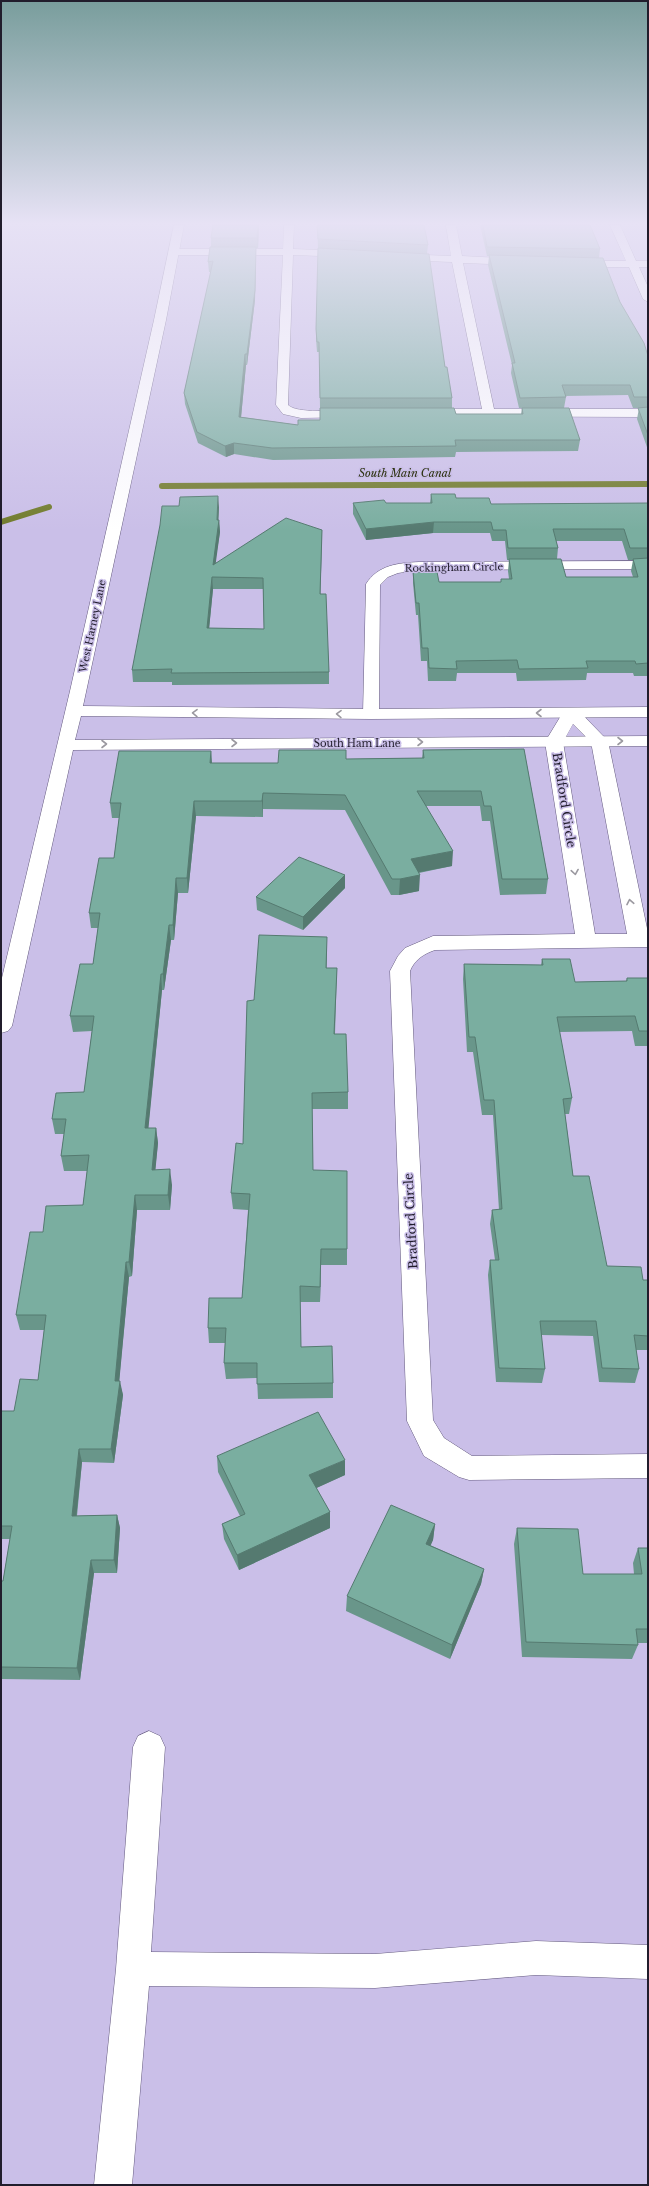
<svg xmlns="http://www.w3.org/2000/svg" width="649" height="2186" font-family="'Libre Baskerville',serif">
<rect width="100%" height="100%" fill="#cabfe8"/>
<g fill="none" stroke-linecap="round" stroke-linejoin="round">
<path stroke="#707b2b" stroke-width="6" d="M 162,486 L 648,484
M 1,522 L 49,507"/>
<g stroke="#655b7f" stroke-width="1">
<path id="street" d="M 284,225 L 294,225 L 293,249 L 347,251 L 352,254 L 347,257 L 293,255 L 288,405 C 297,414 336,410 350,410 L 354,411 L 356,414 L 354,417 L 301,418 L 283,414 L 276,405 L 283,255 L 174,255 L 169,252 L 174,249 L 283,249 Z
M 446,225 L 456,225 L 462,256 L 519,259 L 524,262 L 519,265 L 463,263 L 494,409 L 648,409 L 648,417 L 422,416 L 420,413 L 422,410 L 426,409 L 482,409 L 452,262 L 399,260 L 394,257 L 399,254 L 451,256 Z
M 610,225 L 620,225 L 636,261 L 648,261 L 648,267 L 639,267 L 648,287 L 648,302 L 643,299 L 629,267 L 575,267 L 570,264 L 575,261 L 626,261 Z
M 648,561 L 648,569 L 419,570 L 398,573 L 388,577 L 380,585 L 379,714 L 377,718 L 365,718 L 363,714 L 366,584 C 378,565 398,563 419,562 Z
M 571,708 L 577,709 L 608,741 L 648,933 L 648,947 L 435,950 C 424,954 415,959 410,971 L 433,1420 L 444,1438 L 472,1456 L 648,1454 L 648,1478 L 469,1480 L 459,1477 L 424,1456 L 407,1421 L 390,971 L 398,956 L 405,948 L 433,936 L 575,934 L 545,742 L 565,709 ZM 573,724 L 591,742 L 627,934 L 595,934 L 563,742 Z
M 149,1731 L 160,1736 L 165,1747 L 151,1952 L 375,1954 L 536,1941 L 648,1945 L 648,1979 L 536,1975 L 375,1988 L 149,1986 L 132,2185 L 94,2185 L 116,1969 L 133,1747 L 138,1736 Z"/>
</g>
<g stroke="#655b7f" stroke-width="1">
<path id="secondary" d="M 174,225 L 184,225 L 166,320 L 83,706 L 371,709 L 648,707 L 648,717 L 371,719 L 81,716 L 75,740 L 648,736 L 648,746 L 73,750 L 12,1026 L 8,1031 L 1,1033 L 1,982 L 70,691 L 154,320 Z"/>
</g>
<use href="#street" fill="#fff" fill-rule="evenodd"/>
<use href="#secondary" fill="#fff" fill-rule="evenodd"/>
</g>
<path fill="#69968a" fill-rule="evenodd" d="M 259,225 L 258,248 L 256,248 L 255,300 L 247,365 L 246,365 L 241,417 L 298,425 L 320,420 L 320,408 L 319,352 L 317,352 L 316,339 L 318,248 L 317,225 L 424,225 L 428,245 L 427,254 L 445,367 L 452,398 L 452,408 L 456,414 L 521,414 L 522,408 L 519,408 L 511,373 L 512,365 L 488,265 L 489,256 L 487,256 L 480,225 L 590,225 L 600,249 L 599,258 L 620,302 L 648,356 L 648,450 L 637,419 L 639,408 L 633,408 L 628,395 L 565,396 L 566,397 L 564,408 L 580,440 L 578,451 L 456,452 L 455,457 L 273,460 L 234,454 L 226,457 L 198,443 L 185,404 L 184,393 L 211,272 L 209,272 L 208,262 L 211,247 L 211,238 Z
M 646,225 L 648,225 L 648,230 Z
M 431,494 L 491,504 L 648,503 L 648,676 L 634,676 L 633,673 L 587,673 L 586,680 L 517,681 L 516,673 L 457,673 L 456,681 L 428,681 L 427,661 L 421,661 L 418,615 L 416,615 L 413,583 L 413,572 L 439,582 L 501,582 L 501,579 L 509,579 L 508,571 L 509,560 L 507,560 L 505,541 L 492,541 L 490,533 L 433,533 L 366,540 L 353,514 L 353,503 L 430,503 ZM 556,541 L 622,541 L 628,560 L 633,560 L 631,571 L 633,577 L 566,577 L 557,559 L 558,548 Z
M 179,506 L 219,507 L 218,520 L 219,520 L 220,532 L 215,563 L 322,530 L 320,594 L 329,672 L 329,684 L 172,685 L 172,682 L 133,682 L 132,670 ZM 213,589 L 263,589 L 264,629 L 209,628 Z
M 524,749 L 548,879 L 546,894 L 500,895 L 490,821 L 482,821 L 480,806 L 426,806 L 452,866 L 419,873 L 419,891 L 399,895 L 391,895 L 345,810 L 263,809 L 263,817 L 196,816 L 188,893 L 178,893 L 174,940 L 171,940 L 164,990 L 162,990 L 148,1128 L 156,1128 L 158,1143 L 155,1170 L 172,1185 L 170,1210 L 137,1210 L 132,1276 L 129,1277 L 119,1381 L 123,1395 L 114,1463 L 82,1462 L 77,1516 L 117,1515 L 120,1528 L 117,1573 L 94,1573 L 80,1680 L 1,1679 L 1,1581 L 3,1581 L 10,1539 L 1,1539 L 1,1411 L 14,1411 L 38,1380 L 44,1330 L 20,1330 L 16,1315 L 43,1232 L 83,1205 L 87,1171 L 64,1171 L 61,1156 L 64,1134 L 55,1134 L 52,1119 L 84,1092 L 92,1031 L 73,1032 L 70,1016 L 93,964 L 98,928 L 91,928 L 89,913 L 114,858 L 119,818 L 112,818 L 110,803 L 211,751 L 212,763 L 278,763 L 346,759 L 422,758 L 423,750 Z
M 345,888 L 303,930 L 257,910 L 256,897 Z
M 327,953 L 326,968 L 337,968 L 335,1034 L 348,1092 L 348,1109 L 312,1109 L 313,1170 L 347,1249 L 347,1265 L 321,1265 L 320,1302 L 300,1302 L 301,1347 L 333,1383 L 333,1398 L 258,1399 L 257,1378 L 226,1379 L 224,1363 L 225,1343 L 209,1343 L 208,1328 L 242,1298 L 248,1210 L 233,1209 L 231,1193 L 243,1144 L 254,1000 Z
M 542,959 L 575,982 L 626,981 L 627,978 L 648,978 L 648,1046 L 635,1046 L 632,1031 L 559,1032 L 572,1098 L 569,1114 L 565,1114 L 573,1176 L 607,1266 L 643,1280 L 648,1280 L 648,1350 L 636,1350 L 639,1369 L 635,1383 L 599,1382 L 593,1336 L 541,1335 L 545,1369 L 542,1383 L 496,1382 L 488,1275 L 490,1260 L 495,1260 L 490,1224 L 492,1210 L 499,1210 L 493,1115 L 482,1115 L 473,1052 L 467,1052 L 463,979 L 464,964 L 541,965 Z
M 217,1456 L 345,1475 L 316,1488 L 330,1512 L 330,1528 L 239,1570 L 224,1539 L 222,1524 L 240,1516 L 218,1472 Z
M 435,1524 L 433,1540 L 430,1545 L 484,1569 L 481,1584 L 450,1659 L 346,1611 L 347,1596 Z
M 517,1528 L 583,1574 L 634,1574 L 633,1563 L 638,1548 L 648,1548 L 648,1643 L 637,1643 L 638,1645 L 632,1659 L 522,1657 L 514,1544 Z"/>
<path fill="#557a70" d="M 258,225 L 259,225 L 258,248 L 257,238 Z
M 256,247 L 255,300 L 247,365 L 247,354 Z
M 245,354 L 246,365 L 240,428 L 239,417 Z
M 234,443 L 234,454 L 226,457 L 225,446 Z
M 218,496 L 219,507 L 218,530 L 219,520 L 220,532 L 214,576 L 213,565 L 217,520 Z
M 434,522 L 433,533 L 366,540 L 366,529 Z
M 322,530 L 322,541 L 320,606 L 320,594 Z
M 212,577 L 213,589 L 208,640 L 207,628 Z
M 211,751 L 212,766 L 210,763 Z
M 263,793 L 263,817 L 262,801 Z
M 194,801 L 196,816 L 188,893 L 187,878 Z
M 453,851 L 452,866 L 410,874 L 411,859 Z
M 345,875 L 345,888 L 303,930 L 303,917 Z
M 420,875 L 419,891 L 399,895 L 400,879 Z
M 176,878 L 178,893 L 174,940 L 173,925 Z
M 169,925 L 171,940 L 164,990 L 163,974 Z
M 327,937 L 327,953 L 326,984 L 326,968 Z
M 161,974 L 162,990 L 147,1143 L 145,1128 Z
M 156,1128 L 158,1143 L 154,1185 L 152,1170 Z
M 170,1169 L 172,1185 L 170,1210 L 168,1195 Z
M 135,1195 L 137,1210 L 132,1276 L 129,1262 Z
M 321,1249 L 321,1265 L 320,1302 L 320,1287 Z
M 126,1262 L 129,1277 L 118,1395 L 115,1381 Z
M 120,1381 L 123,1395 L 114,1463 L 111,1449 Z
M 79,1449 L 82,1462 L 75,1529 L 72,1516 Z
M 345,1460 L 345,1475 L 310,1491 L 309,1475 Z
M 330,1512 L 330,1528 L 239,1570 L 237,1555 Z
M 117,1515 L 120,1528 L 117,1573 L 114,1560 Z
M 435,1524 L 433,1540 L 425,1559 L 426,1544 Z
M 91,1560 L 94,1573 L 80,1680 L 77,1668 Z
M 484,1569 L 481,1584 L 450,1659 L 452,1645 Z"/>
<path fill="#7aaea0" stroke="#557a70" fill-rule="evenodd" d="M 213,225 L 258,225 L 257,238 L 211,238 Z
M 317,225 L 424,225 L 428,245 L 318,239 Z
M 483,225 L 590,225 L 600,249 L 487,247 Z
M 210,247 L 256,247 L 255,290 L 247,354 L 245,354 L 239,417 L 298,425 L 298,420 L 320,420 L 320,408 L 454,408 L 456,414 L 523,414 L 522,408 L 569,408 L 580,440 L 455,440 L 456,446 L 272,448 L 234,443 L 225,446 L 197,432 L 184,393 L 213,261 L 208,262 Z
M 318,248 L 429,254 L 445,367 L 447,367 L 452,398 L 320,398 L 319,342 L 317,342 L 316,329 Z
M 489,255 L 603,258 L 620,302 L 644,343 L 648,356 L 648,397 L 634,397 L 630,385 L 562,385 L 566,397 L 520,398 L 512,363 L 515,363 Z
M 648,407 L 648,435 L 638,408 Z
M 431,494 L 455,494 L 456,498 L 489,498 L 491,504 L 648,503 L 648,548 L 630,548 L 624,529 L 553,529 L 558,548 L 508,548 L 506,530 L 493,530 L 491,522 L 434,522 L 366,529 L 353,503 L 384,500 L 386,503 L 432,503 Z
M 218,496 L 217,520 L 219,520 L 213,565 L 286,518 L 322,530 L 320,594 L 326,594 L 329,672 L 171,673 L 172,669 L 132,670 L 160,525 L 162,506 L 179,506 L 180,497 ZM 212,577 L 263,578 L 264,629 L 207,628 Z
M 648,558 L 648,663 L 636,664 L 635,661 L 586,661 L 588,668 L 519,669 L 517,660 L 456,661 L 457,669 L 429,668 L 428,648 L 422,648 L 419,603 L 416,603 L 413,572 L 437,572 L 439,582 L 501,582 L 501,579 L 512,579 L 509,559 L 561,559 L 566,577 L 638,577 L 633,559 Z
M 524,749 L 548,879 L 502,879 L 491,806 L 484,806 L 481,791 L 417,791 L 453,851 L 411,859 L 420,875 L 400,879 L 392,879 L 345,795 L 263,793 L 262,801 L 194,801 L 187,878 L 176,878 L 173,925 L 169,925 L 163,974 L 161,974 L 145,1128 L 156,1128 L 152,1170 L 170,1169 L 168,1195 L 135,1195 L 129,1262 L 126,1262 L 115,1381 L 120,1381 L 111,1449 L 79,1449 L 72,1516 L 117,1515 L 114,1560 L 91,1560 L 77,1668 L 1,1667 L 1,1581 L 3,1581 L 12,1526 L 1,1526 L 1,1411 L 14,1411 L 20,1379 L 38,1380 L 46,1315 L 16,1315 L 30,1232 L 43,1232 L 46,1206 L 83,1205 L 89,1155 L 61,1156 L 66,1119 L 52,1119 L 56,1093 L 84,1092 L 94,1016 L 70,1016 L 80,964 L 93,964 L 100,913 L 89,913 L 99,858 L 114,858 L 121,803 L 110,803 L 119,751 L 211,751 L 210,763 L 278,763 L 279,750 L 346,750 L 346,759 L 424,758 L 423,750 Z
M 299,857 L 345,875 L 303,917 L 256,897 Z
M 259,935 L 327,937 L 326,968 L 337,968 L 334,1034 L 346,1034 L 348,1092 L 312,1093 L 313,1170 L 347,1171 L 347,1249 L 321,1249 L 320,1287 L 300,1286 L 301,1347 L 332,1346 L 333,1383 L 257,1384 L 257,1363 L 224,1363 L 226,1328 L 208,1328 L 209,1298 L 242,1298 L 250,1194 L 231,1193 L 236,1143 L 243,1144 L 247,1001 L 254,1000 Z
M 542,959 L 570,959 L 575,982 L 627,981 L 627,978 L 648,978 L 648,1031 L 639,1031 L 635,1016 L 557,1017 L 572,1098 L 563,1099 L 573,1176 L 589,1176 L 607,1266 L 641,1267 L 643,1280 L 648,1280 L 648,1336 L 634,1335 L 639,1369 L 602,1368 L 596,1321 L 540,1321 L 545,1369 L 499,1368 L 490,1260 L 499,1260 L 492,1210 L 502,1209 L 494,1100 L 484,1100 L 475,1037 L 469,1037 L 464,964 L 543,965 Z
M 318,1412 L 345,1460 L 309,1475 L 330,1512 L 237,1555 L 222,1524 L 245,1514 L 217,1456 Z
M 391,1505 L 435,1524 L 426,1544 L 484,1569 L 452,1645 L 347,1596 Z
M 517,1528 L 578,1529 L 583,1574 L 642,1574 L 638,1548 L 648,1548 L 648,1629 L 636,1629 L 638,1645 L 526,1642 Z"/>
<defs><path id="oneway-chevron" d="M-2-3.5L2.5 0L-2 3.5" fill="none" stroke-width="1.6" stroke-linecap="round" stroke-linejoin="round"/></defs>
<g stroke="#9b99a0">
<use href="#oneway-chevron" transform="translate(195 713) rotate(-179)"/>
<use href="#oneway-chevron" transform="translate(539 713) rotate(180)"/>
<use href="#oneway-chevron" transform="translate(339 714) rotate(-179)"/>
<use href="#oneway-chevron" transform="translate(620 741)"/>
<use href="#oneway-chevron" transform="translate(420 742)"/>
<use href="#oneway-chevron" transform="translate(234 743)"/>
<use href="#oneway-chevron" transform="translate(104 744)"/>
<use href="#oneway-chevron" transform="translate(575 872) rotate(81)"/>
<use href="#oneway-chevron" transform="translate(630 902) rotate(-101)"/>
</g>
<linearGradient id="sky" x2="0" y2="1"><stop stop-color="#789d9c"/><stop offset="0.42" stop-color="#e7e2f5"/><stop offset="1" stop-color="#e7e2f5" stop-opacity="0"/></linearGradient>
<rect width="649" height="531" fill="url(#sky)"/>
<g text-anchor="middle" stroke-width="3" stroke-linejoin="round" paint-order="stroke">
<g font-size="10" fill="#211d2c" stroke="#cabfe8">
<text transform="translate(454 567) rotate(-1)" y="4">Rockingham Circle</text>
<text transform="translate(92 626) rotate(-78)" y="4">West Harney Lane</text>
<text x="357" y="747">South Ham Lane</text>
</g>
<g font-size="11" font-style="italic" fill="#2d3210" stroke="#cabfe8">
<text x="405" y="477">South Main Canal</text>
</g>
<g font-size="12" fill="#211d2c" stroke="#cabfe8">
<text transform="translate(564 800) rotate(81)" y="4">Bradford Circle</text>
<text transform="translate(411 1221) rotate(-93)" y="4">Bradford Circle</text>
</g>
</g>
<rect width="649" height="2186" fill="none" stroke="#211d2c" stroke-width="4"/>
</svg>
